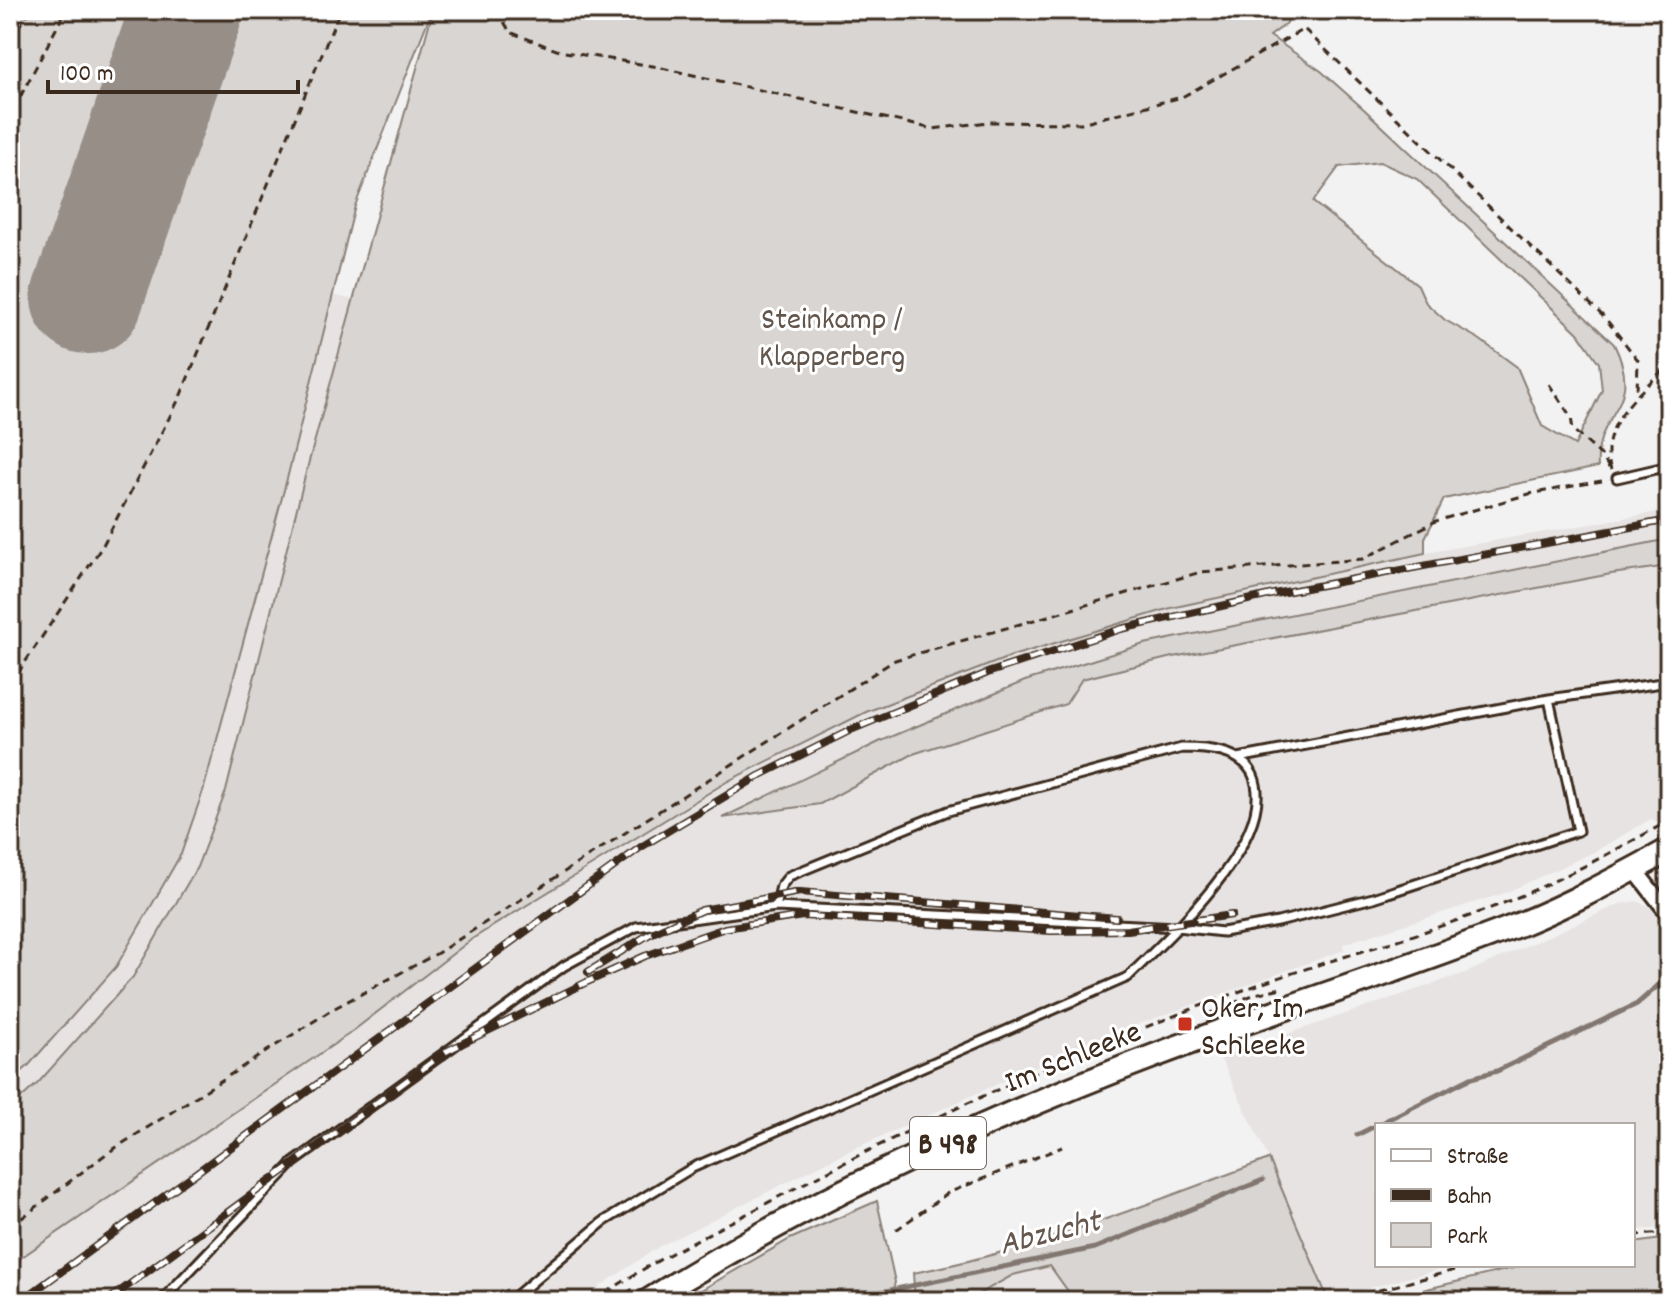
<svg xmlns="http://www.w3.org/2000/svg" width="1679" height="1311" font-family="Dekko,sans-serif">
<rect width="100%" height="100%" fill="#f3f2f2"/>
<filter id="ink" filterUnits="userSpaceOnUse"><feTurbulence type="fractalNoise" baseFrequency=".0125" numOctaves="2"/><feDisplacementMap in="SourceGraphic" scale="16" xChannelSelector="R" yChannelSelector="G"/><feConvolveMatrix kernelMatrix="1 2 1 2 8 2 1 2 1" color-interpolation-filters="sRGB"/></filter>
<g filter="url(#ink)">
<path fill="#e6e3e2" d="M 333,295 L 353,300 L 226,791 L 197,867 L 133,977 L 38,1083 L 10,1108 L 10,1082 L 28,1066 L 116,967 L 181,854 L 223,716 Z
M 1669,510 L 1669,539 L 1144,644 L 1025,681 L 879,742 L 725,817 L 820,804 L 913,754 L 1066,704 L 1082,679 L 1168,658 L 1611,574 L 1669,566 L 1669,815 L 1657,822 L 1651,819 L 1594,852 L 1505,893 L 1343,944 L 1344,950 L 1095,1040 L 849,1151 L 660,1246 L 578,1301 L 10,1301 L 10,1265 L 349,1034 L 472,939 L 728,781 L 866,712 L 1012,656 L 1171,608 L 1425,553 Z
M 1637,901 L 1654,909 L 1669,922 L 1669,1228 L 1633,1230 L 1633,1125 L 1377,1125 L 1377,1265 L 1456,1265 L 1328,1299 L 1269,1159 L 1220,1057 L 1468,972 L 1620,904 Z
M 1050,1266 L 1075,1301 L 966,1301 L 1013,1275 Z"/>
<path fill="#d8d5d2" stroke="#8a8078" stroke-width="2" fill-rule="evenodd" d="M 10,10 L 432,10 L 355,206 L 288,475 L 204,788 L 181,854 L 116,967 L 28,1066 L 10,1082 Z
M 433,10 L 1294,10 L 1286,24 L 1270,36 L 1321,71 L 1366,111 L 1614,344 C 1646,410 1594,409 1598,467 L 1444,499 L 1425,538 L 1425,553 L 1171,608 L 1012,656 L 866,712 L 728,781 L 472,939 L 349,1034 L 10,1265 L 10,1108 L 38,1083 L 133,977 L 197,867 L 226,791 L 305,476 ZM 1380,162 L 1417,179 L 1578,333 L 1599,363 L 1602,390 L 1575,445 L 1542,426 L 1517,367 L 1479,339 L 1445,320 L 1426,303 L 1418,285 L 1313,202 L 1339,167 Z
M 1669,539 L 1669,566 L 1611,574 L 1168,658 L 1082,679 L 1066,704 L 913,754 L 820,804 L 722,818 L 879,742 L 1025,681 L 1144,644 Z
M 1269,1159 L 1328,1299 L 1160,1301 L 1156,1292 L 1137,1301 L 1075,1301 L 1050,1266 L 1013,1275 L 966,1301 L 915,1301 L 913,1273 C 1036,1250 1152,1202 1269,1159 Z
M 877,1201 L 895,1282 L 890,1301 L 682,1301 L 790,1239 Z
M 1669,1238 L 1669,1301 L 1377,1301 L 1526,1265 L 1633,1265 L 1633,1243 Z"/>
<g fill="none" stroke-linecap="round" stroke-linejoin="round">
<path stroke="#827770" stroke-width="5" d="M 1357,1135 L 1471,1078 L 1497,1071 L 1637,1004 L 1669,976
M 838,1301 L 1095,1248 L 1263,1180"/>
<path stroke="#978e88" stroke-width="112" d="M 87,298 L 187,10"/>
<g stroke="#3b2a1e" stroke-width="13">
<path id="lane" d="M 1617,478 L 1669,466
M 1238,758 L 1549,699 L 1669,682
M 161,1301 L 293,1163 L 564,966 L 636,927 L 776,907 L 1177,927 L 1223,932 L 1278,922 L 1373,898 L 1578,831 L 1549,699
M 510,1301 L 603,1222 L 692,1168 L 1128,977 C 1168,937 1280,837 1253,775 C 1242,750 1206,748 1182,748 L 948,811 L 789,876 L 781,886 L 776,907"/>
</g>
<g stroke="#3b2a1e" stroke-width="20">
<path id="street" d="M 1634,869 L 1669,914"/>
</g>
<g stroke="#3b2a1e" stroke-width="28">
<path id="primary" d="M 648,1301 C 807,1201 984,1120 1159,1054 C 1280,1008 1403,970 1523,923 C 1574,902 1621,876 1669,850"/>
</g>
<path stroke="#3b2a1e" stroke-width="3" stroke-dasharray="8 6" stroke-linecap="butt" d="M 497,10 L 510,32 L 559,51 L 653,66 L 933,129 L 988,122 L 1081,123 L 1182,97 L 1304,29 L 1605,318 L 1638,360 L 1637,392
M 10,39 L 30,10
M 10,123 L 18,101 L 66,10
M 1549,384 L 1571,417 L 1573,430 L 1601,455 L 1609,468
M 1611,470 C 1596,427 1641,391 1669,365
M 10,685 L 103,545 L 180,397 L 340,10
M 1206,1015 L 1255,994 L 1281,988
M 10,1227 L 106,1154 L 333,1009 L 436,954 L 895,660 L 1201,572 L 1363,559 L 1436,521 L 1529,494 L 1607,480
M 896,1230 L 948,1193 L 1062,1147
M 1633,1235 L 1669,1233
M 595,1301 C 645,1264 703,1237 758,1208 C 915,1123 1080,1049 1249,988 C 1338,956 1431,934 1518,897 C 1571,875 1619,848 1669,821
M 614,1301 L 633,1289
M 1338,1301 L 1474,1265"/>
<use href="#lane" stroke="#fff" stroke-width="7"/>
<use href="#street" stroke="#fff" stroke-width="14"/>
<use href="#primary" stroke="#fff" stroke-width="22"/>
<g stroke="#3b2a1e" stroke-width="8">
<path id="rail" d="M 588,972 L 648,935 L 702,910 L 800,892 L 1117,918
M 21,1301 L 641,847 L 759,776 L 853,729 L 990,672 L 1121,629 L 1274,594 L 1669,520
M 107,1301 L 447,1051 L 587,982 L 645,956 L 725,928 L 803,916 L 1051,931 L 1128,930 L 1232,915"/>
</g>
<use href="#rail" stroke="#fff" stroke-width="5" stroke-dasharray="15" stroke-linecap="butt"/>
</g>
</g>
<rect fill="#c8321e" stroke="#fff" stroke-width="3" x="1177" y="1016" width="16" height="16" rx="4"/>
<g text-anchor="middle" stroke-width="6" stroke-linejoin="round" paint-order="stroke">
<rect fill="#fff" stroke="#766a62" stroke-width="2" x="910" y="1117" width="76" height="52" rx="6"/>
<g font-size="30" font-weight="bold" fill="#3b2a1e">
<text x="948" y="1153">B 498</text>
</g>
<g font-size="32" fill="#62554b" stroke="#fff">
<text x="832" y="328">Steinkamp /<tspan x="832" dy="37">Klapperberg</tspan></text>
</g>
<g font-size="32" fill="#3b2a1e" stroke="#fff" text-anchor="start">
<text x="1201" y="1017">Oker, Im<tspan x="1201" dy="37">Schleeke</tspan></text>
</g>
<g font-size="32" fill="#3b2a1e" stroke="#fff">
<text transform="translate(1072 1055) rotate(-22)" y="11">Im Schleeke</text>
</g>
<g font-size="34" font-style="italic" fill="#65574e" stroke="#fff">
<text transform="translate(1049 1230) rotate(-14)" y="12">Abzucht</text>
</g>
</g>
<rect width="1679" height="1311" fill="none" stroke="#fff" stroke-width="40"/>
<rect x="20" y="20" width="1639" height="1271" fill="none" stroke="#3b2a1e" stroke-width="3" filter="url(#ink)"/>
<rect x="1375" y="1123" width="260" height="144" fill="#ffffff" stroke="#b1aaa5" stroke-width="2"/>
<rect x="1391" y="1149" width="40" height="12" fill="#ffffff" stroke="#b1aaa5" stroke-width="2"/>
<text x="1447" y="1163" font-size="24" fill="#3b2a1e">Straße</text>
<rect x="1391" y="1189" width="40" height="12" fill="#3b2a1e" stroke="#b1aaa5" stroke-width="2"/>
<text x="1447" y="1203" font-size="24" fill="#3b2a1e">Bahn</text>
<rect x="1391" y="1223" width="40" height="24" fill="#d8d5d2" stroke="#b1aaa5" stroke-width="2"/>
<text x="1447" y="1243" font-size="24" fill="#3b2a1e">Park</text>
<path d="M48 80v12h250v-12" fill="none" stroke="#3b2a1e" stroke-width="4"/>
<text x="60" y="80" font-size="24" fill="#3b2a1e" stroke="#ffffff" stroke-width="6" paint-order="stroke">100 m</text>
</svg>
